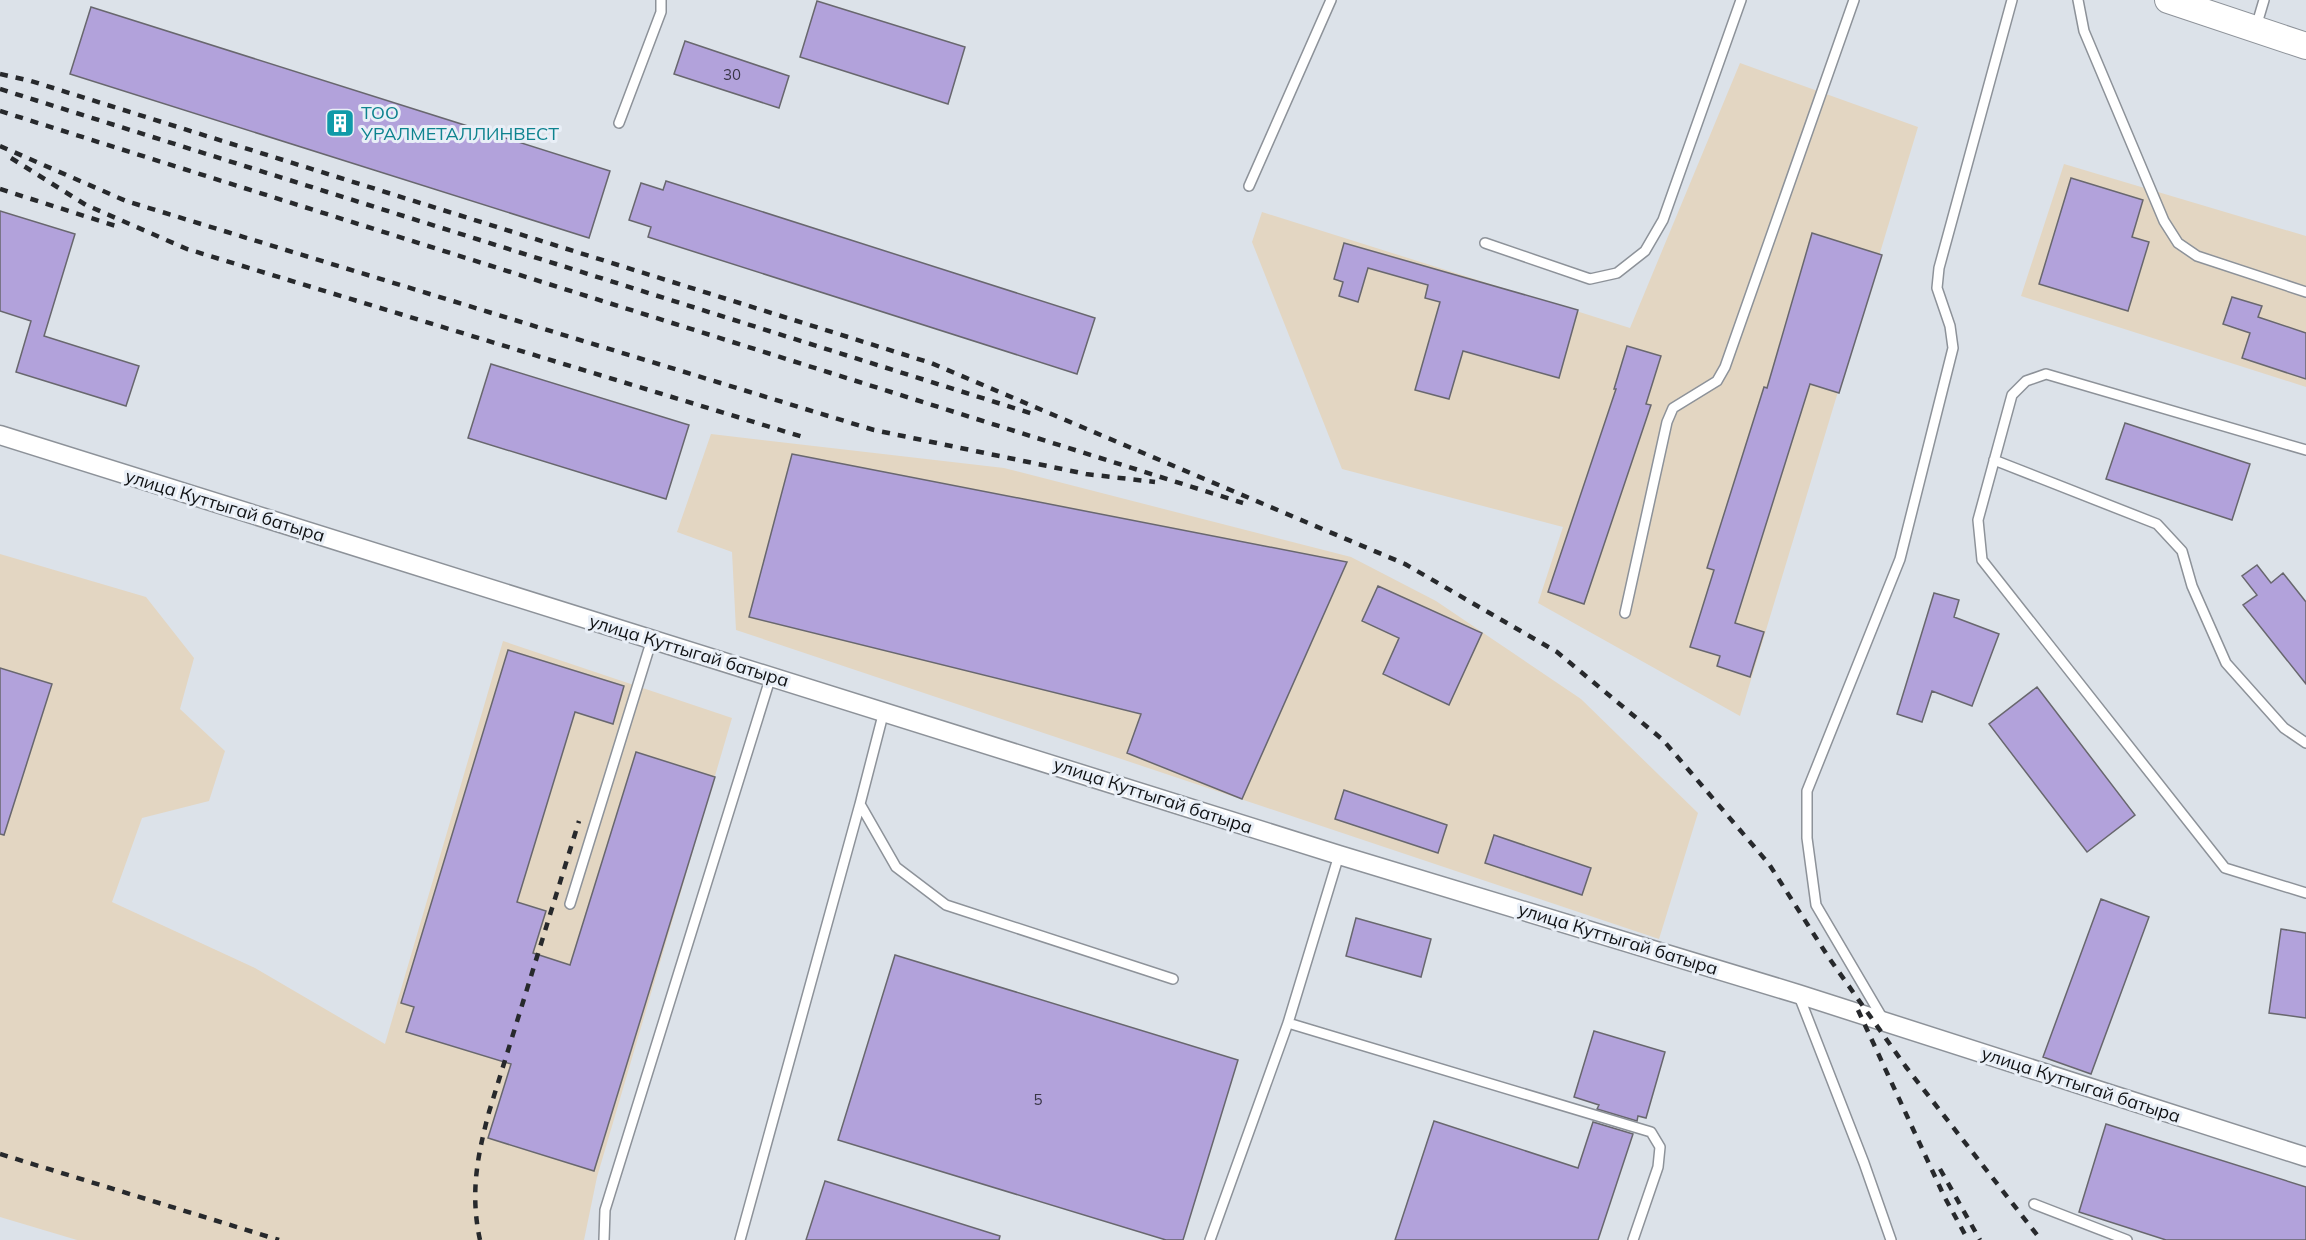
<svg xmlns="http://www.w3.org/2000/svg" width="2306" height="1240" font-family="Mulish,sans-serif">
<rect width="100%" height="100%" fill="#dce2e9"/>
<path fill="#e3d6c2" d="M 1740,63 L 1918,127 L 1740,716 L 1538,603 L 1563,527 L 1342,469 L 1252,242 L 1262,212 L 1630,328 Z
M 2064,164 L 2306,236 L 2306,387 L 2021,296 Z
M 711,434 L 1004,468 L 1351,557 L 1436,601 L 1581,699 L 1698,813 L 1659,939 L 736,630 L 732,552 L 677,532 Z
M 0,554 L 146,597 L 194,658 L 180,709 L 225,751 L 209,801 L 142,818 L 112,902 L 255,968 L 385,1044 L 503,641 L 732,718 L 597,1177 L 584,1240 L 77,1240 L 0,1217 Z"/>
<path fill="#b2a2db" stroke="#68676e" stroke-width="1.5" d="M 817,1 L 965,47 L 948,104 L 800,57 Z
M 91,7 L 610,171 L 589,238 L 70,74 Z
M 685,41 L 789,76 L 779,108 L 674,74 Z
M 2071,178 L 2143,200 L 2132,237 L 2149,242 L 2128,311 L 2039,284 Z
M 666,181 L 1095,318 L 1077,374 L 648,237 L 651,227 L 629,220 L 641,183 L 663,190 Z
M 0,211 L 75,234 L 44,336 L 139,366 L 126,406 L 16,372 L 31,321 L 0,311 Z
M 1812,233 L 1882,255 L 1839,393 L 1810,384 L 1735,623 L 1764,632 L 1750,677 L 1717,666 L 1720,656 L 1690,647 L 1714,570 L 1707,568 L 1764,387 L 1767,388 Z
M 1344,243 L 1578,310 L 1559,378 L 1463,351 L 1449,399 L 1415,390 L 1440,302 L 1425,298 L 1428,285 L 1368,268 L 1358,302 L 1339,296 L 1343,282 L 1334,279 Z
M 2232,297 L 2262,306 L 2258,317 L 2306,333 L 2306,379 L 2242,358 L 2250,333 L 2223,324 Z
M 1627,346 L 1661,356 L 1646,404 L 1651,405 L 1584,604 L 1548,592 L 1616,389 L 1614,389 Z
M 491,364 L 689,425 L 666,499 L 468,438 Z
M 2125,423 L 2250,464 L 2232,520 L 2106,479 Z
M 792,454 L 1347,562 L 1242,799 L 1127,753 L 1141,714 L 749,617 Z
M 2257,565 L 2271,583 L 2283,573 L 2306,602 L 2306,684 L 2243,605 L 2257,595 L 2242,576 Z
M 1378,586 L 1482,633 L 1449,705 L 1383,674 L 1399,638 L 1362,621 Z
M 1934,593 L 1959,600 L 1954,617 L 1999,634 L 1972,706 L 1932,691 L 1922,722 L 1897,714 Z
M 508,650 L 624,686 L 613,724 L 575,712 L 517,902 L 546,911 L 533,953 L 570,965 L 636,752 L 715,777 L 594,1171 L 488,1138 L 511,1064 L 406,1032 L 414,1007 L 401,1003 Z
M 0,668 L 52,684 L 4,835 L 0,834 Z
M 2037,687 L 2135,815 L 2087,852 L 1989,724 Z
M 1344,790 L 1447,825 L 1438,853 L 1335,819 Z
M 1494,835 L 1591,868 L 1582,895 L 1485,863 Z
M 2101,899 L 2149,917 L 2091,1074 L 2043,1057 Z
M 1356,918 L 1431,939 L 1421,977 L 1346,956 Z
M 2281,929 L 2306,933 L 2306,1018 L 2269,1013 Z
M 895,955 L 1238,1060 L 1183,1240 L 1166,1240 L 838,1140 Z
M 1594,1031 L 1665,1052 L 1646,1118 L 1638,1116 L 1637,1121 L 1597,1109 L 1599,1105 L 1574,1097 Z
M 1434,1121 L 1578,1168 L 1593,1122 L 1633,1134 L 1598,1240 L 1395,1240 Z
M 2106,1124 L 2306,1187 L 2306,1240 L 2166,1240 L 2079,1212 Z
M 825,1181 L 1000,1236 L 999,1240 L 806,1240 Z"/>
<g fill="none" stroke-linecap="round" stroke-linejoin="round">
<g stroke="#8d9299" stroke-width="12">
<path id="lane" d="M 2078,0 L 2084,31 L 2164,221 L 2178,243 L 2197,256 L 2306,292
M 2256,27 L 2264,0
M 619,123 L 661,12 L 661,0
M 1249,186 L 1331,0
M 1485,243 L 1590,279 L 1617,273 L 1645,251 L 1663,220 L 1741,0
M 2306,450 L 2046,374 L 2026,381 L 2012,395 L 1978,520 L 1982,560 L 2225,868 L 2306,893
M 1994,460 L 2157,524 L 2182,551 L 2192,586 L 2226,663 L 2284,728 L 2306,743
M 1625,613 L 1667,422 L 1673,408 L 1717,381 L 1725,367 L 1854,0
M 884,711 L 860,804 L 896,867 L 946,905 L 1173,979
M 570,904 L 652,639
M 1799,996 L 1864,1163 L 1891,1240
M 1883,1019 L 1816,905 L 1807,838 L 1807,791 L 1900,559 L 1953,348 L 1950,326 L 1937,288 L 1939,268 L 2012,0
M 1288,1023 L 1651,1132 L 1660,1147 L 1658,1167 L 1633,1240
M 2034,1204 L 2127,1240
M 604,1240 L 605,1210 L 771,676
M 740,1240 L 860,804
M 1210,1240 L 1288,1023 L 1339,855"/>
</g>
<g stroke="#8d9299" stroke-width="21">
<path id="street" d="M 0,435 L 1339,855 L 1798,994 L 2306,1157"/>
</g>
<g stroke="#8d9299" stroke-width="28">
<path id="secondary" d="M 2168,0 L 2306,46"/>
</g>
<use href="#lane" stroke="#fff" stroke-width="9"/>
<use href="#street" stroke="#fff" stroke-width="18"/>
<use href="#secondary" stroke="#fff" stroke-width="26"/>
<path stroke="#27292c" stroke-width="4.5" stroke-dasharray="8 8" stroke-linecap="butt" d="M 0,74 L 31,81 L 931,363 L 1405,564 L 1557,652 L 1663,740 L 1769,864 L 1829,958 L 1906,1067 L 2041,1240
M 0,89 L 1033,414
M 0,111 L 1243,503
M 0,146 L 126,201 L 874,430 L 1086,474 L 1155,482
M 11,158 L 86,205 L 187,249 L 803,437
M 0,189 L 119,227
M 1858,1010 L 1944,1196 L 1968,1240
M 0,1154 L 279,1240
M 1940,1169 L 1980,1240
M 480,1240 C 470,1194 477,1157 489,1112 L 579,821"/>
</g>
<defs>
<g id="building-square" transform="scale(1.5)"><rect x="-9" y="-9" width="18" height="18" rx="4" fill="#0f9aa8" stroke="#e9eff7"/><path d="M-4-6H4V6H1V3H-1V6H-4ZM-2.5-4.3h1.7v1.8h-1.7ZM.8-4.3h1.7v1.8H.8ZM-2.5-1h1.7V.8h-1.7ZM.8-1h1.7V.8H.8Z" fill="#fff"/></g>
</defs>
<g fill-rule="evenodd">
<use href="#building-square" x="340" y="123"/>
</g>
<g text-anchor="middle" stroke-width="6" stroke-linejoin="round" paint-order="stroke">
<g font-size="15" fill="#383545">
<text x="732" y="80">30</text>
<text x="1038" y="1105">5</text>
</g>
<g font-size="18" fill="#0d838f" stroke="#e9eff7" text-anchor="start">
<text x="361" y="119">ТОО<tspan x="361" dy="21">УРАЛМЕТАЛЛИНВЕСТ</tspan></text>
</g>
<g font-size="18" fill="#0f1113" stroke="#e9eff7">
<text transform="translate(225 506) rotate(17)" y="6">улица Куттыгай батыра</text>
<text transform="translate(689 651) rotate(17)" y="6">улица Куттыгай батыра</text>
<text transform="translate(1153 796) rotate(18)" y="6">улица Куттыгай батыра</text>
<text transform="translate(1618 939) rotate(17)" y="6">улица Куттыгай батыра</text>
<text transform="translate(2081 1085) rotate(18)" y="6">улица Куттыгай батыра</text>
</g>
</g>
</svg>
